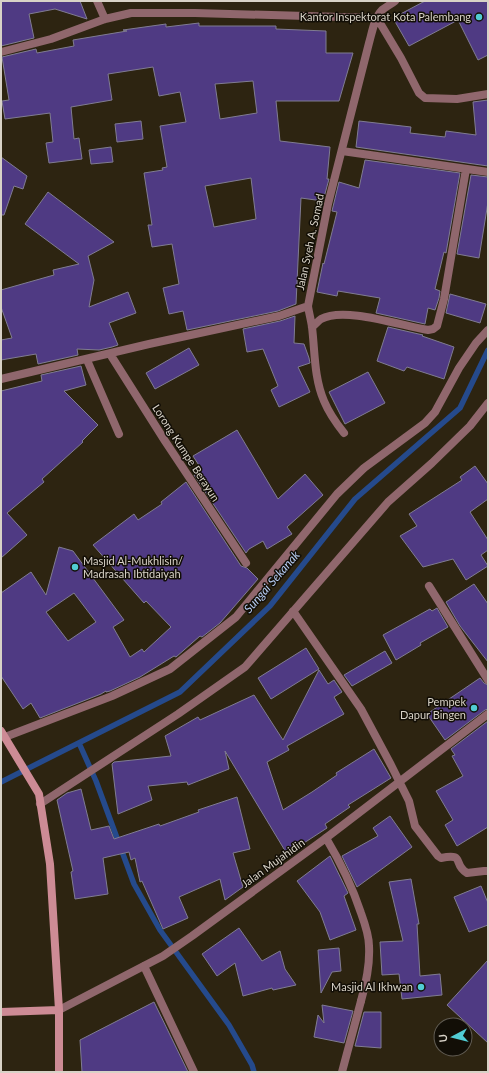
<svg xmlns="http://www.w3.org/2000/svg" width="489" height="1073" font-family="Lato,sans-serif">
<rect width="100%" height="100%" fill="#2d2411"/>
<g fill="none" stroke-linecap="round" stroke-linejoin="round">
<path stroke="#254a8c" stroke-width="5.5" d="M 79,743 L 96,781 L 134,884 L 160,930 L 229,1025 L 252,1065 L 254,1072
M 1,782 L 180,692 L 270,606 L 355,499 L 460,408 L 488,350"/>
</g>
<path fill="#4f3a83" stroke="#807c92" fill-rule="evenodd" d="M 1,1 L 80,1 L 87,19 L 55,9 L 29,14 L 34,38 L 1,46 Z
M 425,1 L 488,1 L 488,55 L 478,60 L 458,20 L 409,46 L 393,18 Z
M 199,23 L 199,26 L 276,26 L 276,29 L 326,31 L 326,53 L 353,53 L 339,101 L 276,101 L 280,141 L 330,147 L 327,179 L 329,179 L 323,201 L 301,198 L 296,304 L 278,311 L 187,330 L 183,311 L 169,314 L 163,288 L 179,284 L 172,244 L 152,247 L 148,225 L 152,225 L 144,173 L 163,170 L 162,168 L 167,167 L 160,126 L 186,122 L 180,92 L 159,96 L 153,67 L 108,74 L 112,100 L 71,107 L 74,139 L 79,138 L 82,159 L 49,163 L 46,143 L 53,142 L 50,113 L 5,119 L 2,101 L 9,100 L 2,57 L 36,49 L 37,53 L 74,46 L 73,40 L 127,31 L 123,30 L 166,24 L 166,27 ZM 253,81 L 257,113 L 220,119 L 215,84 ZM 251,178 L 256,219 L 214,227 L 205,186 Z
M 488,100 L 488,166 L 356,147 L 359,121 L 411,127 L 410,133 L 445,137 L 446,131 L 476,135 L 473,102 Z
M 141,121 L 143,139 L 117,142 L 115,124 Z
M 111,147 L 113,162 L 91,164 L 89,150 Z
M 1,157 L 27,176 L 23,189 L 14,186 L 4,215 L 1,215 Z
M 365,160 L 460,173 L 446,253 L 444,252 L 435,289 L 440,291 L 439,298 L 435,310 L 428,308 L 425,324 L 376,313 L 380,298 L 338,291 L 337,296 L 317,292 L 323,263 L 324,264 L 337,212 L 332,211 L 339,182 L 359,188 Z
M 471,175 L 488,177 L 488,202 L 479,258 L 457,254 Z
M 48,192 L 114,242 L 88,256 L 94,280 L 89,307 L 128,292 L 136,313 L 109,323 L 118,345 L 112,347 L 99,350 L 77,349 L 78,355 L 38,364 L 36,354 L 1,360 L 1,340 L 12,338 L 1,307 L 1,290 L 54,275 L 53,270 L 79,264 L 25,224 Z
M 450,294 L 486,304 L 480,323 L 446,313 Z
M 295,316 L 294,343 L 304,344 L 309,358 L 310,363 L 298,367 L 310,392 L 279,407 L 271,390 L 278,386 L 263,349 L 247,352 L 243,329 L 280,321 Z
M 388,327 L 423,335 L 422,336 L 454,347 L 444,379 L 407,367 L 404,371 L 377,361 Z
M 189,348 L 199,365 L 155,389 L 146,373 Z
M 81,366 L 86,385 L 64,391 L 98,425 L 82,441 L 83,442 L 42,479 L 44,482 L 7,513 L 27,535 L 1,558 L 1,391 L 42,381 L 41,375 Z
M 368,372 L 385,403 L 345,424 L 329,392 Z
M 237,430 L 278,499 L 305,474 L 323,495 L 287,527 L 292,534 L 267,549 L 263,541 L 249,549 L 246,553 L 194,475 L 202,470 L 193,456 Z
M 475,466 L 488,484 L 488,499 L 470,512 L 488,540 L 488,550 L 481,555 L 488,566 L 466,580 L 453,559 L 423,567 L 400,536 L 417,526 L 409,514 L 462,480 L 460,477 Z
M 186,482 L 241,566 L 247,568 L 258,579 L 220,623 L 202,637 L 200,636 L 176,657 L 174,656 L 140,677 L 110,691 L 106,692 L 106,691 L 101,694 L 40,718 L 31,703 L 23,709 L 1,676 L 1,593 L 31,572 L 46,595 L 59,547 L 73,551 L 124,620 L 113,627 L 130,657 L 142,649 L 144,652 L 171,627 L 146,601 L 144,603 L 93,545 L 134,514 L 138,520 L 162,504 L 161,502 ZM 74,593 L 96,622 L 68,641 L 46,612 Z
M 474,584 L 488,604 L 488,662 L 460,626 L 446,602 Z
M 437,608 L 448,627 L 420,643 L 421,645 L 396,660 L 383,635 L 430,609 L 432,611 Z
M 306,648 L 319,669 L 271,699 L 258,678 Z
M 385,651 L 392,663 L 352,686 L 344,675 Z
M 319,670 L 328,684 L 334,680 L 342,692 L 334,697 L 344,714 L 287,746 L 289,750 L 267,762 L 283,810 L 312,792 L 337,775 L 336,773 L 374,749 L 391,778 L 348,805 L 350,807 L 325,824 L 327,828 L 287,854 L 225,751 L 229,769 L 188,785 L 187,782 L 148,786 L 152,800 L 118,814 L 112,764 L 114,762 L 171,756 L 165,736 L 198,717 L 200,720 L 254,695 L 283,740 Z
M 480,678 L 484,683 L 488,685 L 488,709 L 485,710 L 445,740 L 427,714 Z
M 488,721 L 488,827 L 457,846 L 445,825 L 453,820 L 436,791 L 463,776 L 452,756 L 455,755 L 451,749 Z
M 81,789 L 91,830 L 109,826 L 114,839 L 159,824 L 160,826 L 199,812 L 198,810 L 237,797 L 250,849 L 233,853 L 243,887 L 225,900 L 220,879 L 179,897 L 188,918 L 163,929 L 142,881 L 140,882 L 135,858 L 131,860 L 129,852 L 103,858 L 108,894 L 75,899 L 71,872 L 73,871 L 57,800 L 67,793 Z
M 390,816 L 412,847 L 357,887 L 342,856 L 378,836 L 373,828 Z
M 330,856 L 348,893 L 344,896 L 356,930 L 330,940 L 320,912 L 297,881 Z
M 411,879 L 419,924 L 417,924 L 420,976 L 440,974 L 442,995 L 402,999 L 399,974 L 382,975 L 380,942 L 403,941 L 389,882 Z
M 481,886 L 488,903 L 488,925 L 469,932 L 454,897 Z
M 239,928 L 262,961 L 280,951 L 285,969 L 296,985 L 273,990 L 272,988 L 243,996 L 235,963 L 217,976 L 202,954 Z
M 339,948 L 341,971 L 332,972 L 321,993 L 318,950 Z
M 488,960 L 488,1043 L 447,1005 Z
M 154,1002 L 188,1072 L 82,1072 L 80,1040 Z
M 322,1005 L 353,1011 L 344,1043 L 314,1037 L 318,1015 L 324,1023 Z
M 364,1012 L 381,1012 L 381,1048 L 355,1046 Z"/>
<g fill="none" stroke-linecap="round" stroke-linejoin="round">
<path stroke="#90676d" stroke-width="8" d="M 87,360 L 119,434
M 59,1010 L 163,956 L 192,936 L 326,838 C 341,863 352,886 361,913 C 365,924 369,935 369,946 C 370,965 366,982 361,1001"/>
<path stroke="#90676d" stroke-width="8" d="M 97,1 L 105,19
M 377,18 L 401,58 L 419,93 L 425,98 L 457,99 L 488,94
M 1,52 L 51,39 L 105,19 L 131,13 L 195,13 L 377,18
M 342,151 L 488,172
M 308,306 C 309,313 311,320 312,327 C 315,352 314,378 324,401 C 329,413 336,423 344,433
M 312,327 C 315,325 318,321 321,319 C 344,306 402,326 428,330 L 433,329 L 437,326 L 444,299 L 466,169
M 110,354 L 165,441 L 246,563
M 1,379 L 149,344 L 279,316 L 308,306 L 328,204 L 369,43 C 372,33 374,18 382,10 C 386,7 391,4 395,1
M 429,586 L 488,680
M 293,611 L 361,709 L 391,765 L 409,801 L 415,826 L 438,856 L 441,858 C 466,853 452,864 467,873 L 484,871 L 488,871
M 5,737 L 112,696 L 170,669 L 236,617 L 337,494 L 364,468 L 425,423 L 435,412 L 459,368 L 476,343 L 488,330
M 40,804 L 178,714 L 245,667 L 388,502 L 432,463 L 470,426 L 488,403
M 326,838 L 488,714
M 144,966 L 194,1072
M 342,1072 L 361,1001"/>
<path stroke="#cd8b95" stroke-width="8" d="M 1,731 L 39,794 L 50,864 L 59,1010 L 59,1072
M 1,1012 L 59,1010"/>
</g>
<g fill="#51ccd3" stroke="#120e06" stroke-width="1.5">
<circle cx="479" cy="17" r="4"/>
<circle cx="75" cy="567" r="4"/>
<circle cx="474" cy="708" r="4"/>
<circle cx="421" cy="987" r="4"/>
</g>
<g text-anchor="middle" stroke-width="3" stroke-linejoin="round" paint-order="stroke">
<g font-size="11" fill="#d8d2c7" stroke="#120e06" text-anchor="end">
<text x="471" y="21">Kantor Inspektorat Kota Palembang</text>
<text x="83" y="565" text-anchor="start">Masjid Al-Mukhlisin/<tspan x="83" dy="13">Madrasah Ibtidaiyah</tspan></text>
<text x="466" y="706">Pempek<tspan x="466" dy="13">Dapur Bingen</tspan></text>
<text x="413" y="991">Masjid Al Ikhwan</text>
</g>
<g font-size="11" fill="#d8d2c7" stroke="#120e06">
<text transform="translate(310 242) rotate(-78)" y="4">Jalan Syeh A. Somad</text>
<text transform="translate(186 453) rotate(57)" y="4">Lorong Kumpe Berayun</text>
<text transform="translate(273 863) rotate(-36)" y="4">Jalan Mujahidin</text>
</g>
<g font-size="12" font-style="italic" fill="#b7cdf4" stroke="#120e06">
<text transform="translate(272 582) rotate(-49)" y="4">Sungai Sekanak</text>
</g>
</g>
<rect width="489" height="1073" fill="none" stroke="#d8d2c7" stroke-width="4"/>
<g transform="translate(453 1037) rotate(263)"><circle r="19" fill="#120e06" stroke="#615c53"/>
<path d="M0-3L7 15L0 10L-7 15Z" fill="#51ccd3"/>
<text y="-6" font-size="11" font-weight="bold" text-anchor="middle" fill="#d8d2c7">U</text>
</g>
</svg>
